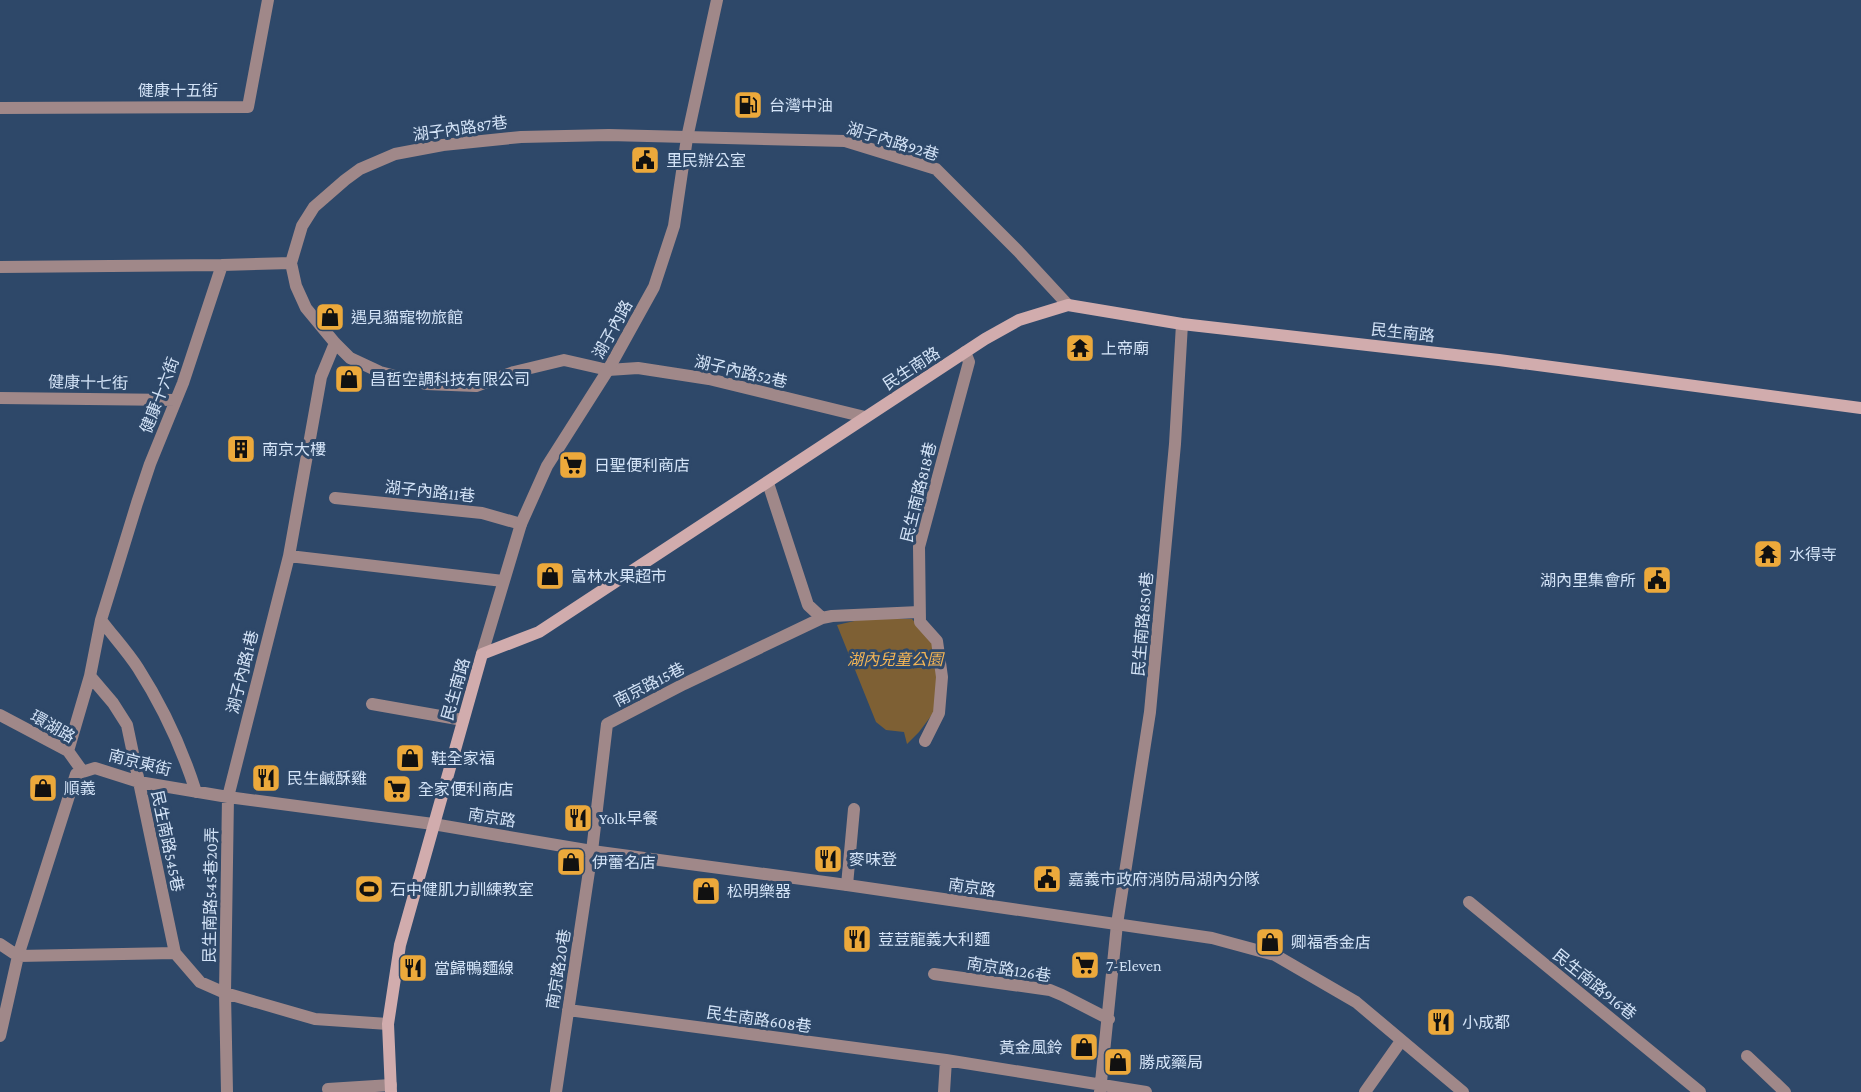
<svg xmlns="http://www.w3.org/2000/svg" width="1861" height="1092" font-family="'Crimson Pro','Noto Sans TC',serif">
<rect width="100%" height="100%" fill="#2e4869"/>
<path fill="#7e6034" d="M 863,619 L 912,619 L 933,642 L 938,679 L 934,712 L 919,732 L 907,744 L 904,732 L 886,730 L 876,722 L 837,625 Z"/>
<g fill="none" stroke-linecap="round" stroke-linejoin="round">
<path stroke="#a08889" stroke-width="12" d="M 0,108 L 248,107 L 268,0
M 291,263 L 302,226 L 314,207 L 345,180 L 360,169 L 395,154 L 443,145 L 521,137 L 609,135 L 845,141 L 936,169 L 1018,251 L 1068,305
M 291,263 L 296,286 L 306,308 L 335,343 L 350,358 L 380,372 L 426,384 L 476,386 L 514,372 L 564,360 L 608,370 L 638,368 L 709,379 L 865,417
M 222,265 L 291,263
M 0,267 L 222,265 L 183,383 L 150,464 L 137,503 L 101,620 L 90,676 L 68,751
M 0,398 L 176,400
M 768,483 L 808,605 L 822,618 L 832,616 L 919,612
M 335,498 L 482,513 L 521,524
M 289,556 L 503,581
M 101,620 C 113,636 127,651 138,668 C 163,707 182,748 196,792
M 90,676 L 113,703 L 127,725 L 175,953 L 200,982 L 225,993 L 315,1019 L 388,1024
M 372,704 L 463,720
M 0,715 L 68,751 L 83,772
M 925,741 L 939,713 L 942,677 L 937,641 L 920,622 L 919,547 L 969,362 L 965,352
M 847,885 L 854,809
M 1469,902 L 1700,1092
M 0,944 L 18,956 L 175,953
M 934,974 L 1050,990 L 1062,995 L 1109,1019
M 568,1010 L 946,1060 L 1146,1092
M 0,1036 L 18,956 L 76,774 L 95,768 L 139,782 L 228,797 L 433,824
M 1747,1056 L 1785,1092
M 328,1089 L 391,1085
M 227,1092 L 225,993 L 228,797 L 289,556 L 321,377 L 335,343
M 556,1092 L 592,851 L 607,724 L 684,684 L 822,618
M 944,1092 L 946,1060
M 1100,1092 L 1117,924 L 1150,712 L 1175,444 L 1182,324
M 1365,1092 L 1401,1041"/>
<path stroke="#a08889" stroke-width="12" d="M 482,654 L 521,524 L 547,466 L 608,370 L 654,287 L 674,226 L 687,138 L 717,0
M 433,824 L 592,851 L 847,885 L 1212,938 L 1275,955 L 1356,1002 L 1463,1092"/>
<path stroke="#d1acad" stroke-width="12" d="M 391,1092 L 388,1024 L 400,945 L 482,654 L 539,632 L 985,339 L 1019,320 L 1068,305 L 1182,324 L 1499,360 L 1861,408"/>
</g>
<defs>
<g id="fuel-square" transform="scale(1.5)"><rect x="-9" y="-9" width="18" height="18" rx="4" fill="#eca93b" stroke="#2e4869"/><path d="M-5.5-6h7V0h2V4h1.3V-2.5L3-4.5l.8-.8L6-3V5H2.5V1h-1V6h-7ZM-4.2-4.7v3.2H.2V-4.7Z" fill="#111"/></g>
<g id="civic-square" transform="scale(1.5)"><rect x="-9" y="-9" width="18" height="18" rx="4" fill="#eca93b" stroke="#2e4869"/><path d="M-.6-6.5H3V-4.5H.6V-3L4-1V1h2V6H-6V1h2V-1L-.6-3ZM-1.2 2.5V6h2.4V2.5Z" fill="#111"/></g>
<g id="shop-square" transform="scale(1.5)"><rect x="-9" y="-9" width="18" height="18" rx="4" fill="#eca93b" stroke="#2e4869"/><path d="M-5-2.5h2.3a2.7 3.5 0 0 1 5.4 0H5L5.5 6h-11ZM-1.5-2.5h3a1.5 2.3 0 0 0-3 0Z" fill="#111"/></g>
<g id="temple-square" transform="scale(1.5)"><rect x="-9" y="-9" width="18" height="18" rx="4" fill="#eca93b" stroke="#2e4869"/><path d="M0-6L5-2H3V0L6.5 2.5H4V6H1.5V3h-3V6H-4V2.5H-6.5L-3 0V-2H-5Z" fill="#111"/></g>
<g id="building-square" transform="scale(1.5)"><rect x="-9" y="-9" width="18" height="18" rx="4" fill="#eca93b" stroke="#2e4869"/><path d="M-4-6H4V6H1V3H-1V6H-4ZM-2.5-4.3h1.7v1.8h-1.7ZM.8-4.3h1.7v1.8H.8ZM-2.5-1h1.7V.8h-1.7ZM.8-1h1.7V.8H.8Z" fill="#111"/></g>
<g id="supermarket-square" transform="scale(1.5)"><rect x="-9" y="-9" width="18" height="18" rx="4" fill="#eca93b" stroke="#2e4869"/><path d="M-6-5.5h2.5l.6 2H6L4.5 2H-2.5L-4.4-4H-6ZM-1.5 3.2a1.3 1.3 0 1 0 .1 0ZM3 3.2a1.3 1.3 0 1 0 .1 0Z" fill="#111"/></g>
<g id="restaurant-square" transform="scale(1.5)"><rect x="-9" y="-9" width="18" height="18" rx="4" fill="#eca93b" stroke="#2e4869"/><path d="M-5-6h1v4h1v-4h1v4h1v-4h1v5L-1.5 .5V6h-2V.5L-5-1ZM5-6V6H3V1.5H1.5Q1.5-4 5-6Z" fill="#111"/></g>
<g id="stadium-square" transform="scale(1.5)"><rect x="-9" y="-9" width="18" height="18" rx="4" fill="#eca93b" stroke="#2e4869"/><path d="M0-5a6.5 5 0 1 0 0 10a6.5 5 0 1 0 0-10ZM-3.5-1.8h7v3.6h-7Z" fill="#111"/></g>
</defs>
<g fill-rule="evenodd">
<use href="#fuel-square" x="748" y="105"/>
<use href="#civic-square" x="645" y="160"/>
<use href="#shop-square" x="330" y="317"/>
<use href="#temple-square" x="1080" y="348"/>
<use href="#shop-square" x="349" y="379"/>
<use href="#building-square" x="241" y="449"/>
<use href="#supermarket-square" x="573" y="465"/>
<use href="#temple-square" x="1768" y="554"/>
<use href="#shop-square" x="550" y="576"/>
<use href="#civic-square" x="1657" y="580"/>
<use href="#shop-square" x="410" y="758"/>
<use href="#restaurant-square" x="266" y="778"/>
<use href="#shop-square" x="43" y="788"/>
<use href="#supermarket-square" x="397" y="789"/>
<use href="#restaurant-square" x="578" y="818"/>
<use href="#restaurant-square" x="828" y="859"/>
<use href="#shop-square" x="571" y="862"/>
<use href="#civic-square" x="1047" y="879"/>
<use href="#stadium-square" x="369" y="889"/>
<use href="#shop-square" x="706" y="891"/>
<use href="#restaurant-square" x="857" y="939"/>
<use href="#shop-square" x="1270" y="942"/>
<use href="#supermarket-square" x="1085" y="965"/>
<use href="#restaurant-square" x="413" y="968"/>
<use href="#restaurant-square" x="1441" y="1022"/>
<use href="#shop-square" x="1084" y="1047"/>
<use href="#shop-square" x="1118" y="1062"/>
</g>
<g text-anchor="middle" stroke-width="6" stroke-linejoin="round" paint-order="stroke">
<g font-size="16" fill="#d3e3f7" stroke="#2e4869">
<text x="178" y="96">健康十五街</text>
<text transform="translate(460 128) rotate(-8)" y="6">湖子內路87巷</text>
<text transform="translate(893 141) rotate(17)" y="6">湖子內路92巷</text>
<text transform="translate(612 329) rotate(-61)" y="6">湖子內路</text>
<text transform="translate(1403 332) rotate(6)" y="6">民生南路</text>
<text transform="translate(911 368) rotate(-33)" y="6">民生南路</text>
<text transform="translate(741 371) rotate(13)" y="6">湖子內路52巷</text>
<text transform="translate(88 382) rotate(1)" y="6">健康十七街</text>
<text transform="translate(159 395) rotate(-69)" y="6">健康十六街</text>
<text transform="translate(430 491) rotate(6)" y="6">湖子內路11巷</text>
<text transform="translate(918 492) rotate(-76)" y="6">民生南路818巷</text>
<text transform="translate(1142 624) rotate(-85)" y="6">民生南路850巷</text>
<text transform="translate(242 672) rotate(-76)" y="6">湖子內路1巷</text>
<text transform="translate(649 684) rotate(-27)" y="6">南京路15巷</text>
<text transform="translate(455 689) rotate(-74)" y="6">民生南路</text>
<text transform="translate(53 726) rotate(30)" y="6">環湖路</text>
<text transform="translate(140 762) rotate(14)" y="6">南京東街</text>
<text transform="translate(492 817) rotate(9)" y="6">南京路</text>
<text transform="translate(168 841) rotate(78)" y="6">民生南路545巷</text>
<text transform="translate(972 887) rotate(8)" y="6">南京路</text>
<text transform="translate(210 895) rotate(-89)" y="6">民生南路545巷20弄</text>
<text transform="translate(558 969) rotate(-81)" y="6">南京路20巷</text>
<text transform="translate(1009 969) rotate(9)" y="6">南京路126巷</text>
<text transform="translate(1595 984) rotate(39)" y="6">民生南路916巷</text>
<text transform="translate(759 1019) rotate(8)" y="6">民生南路608巷</text>
</g>
<g font-size="16" fill="#d3e3f7" stroke="#2e4869" text-anchor="start">
<text x="769" y="111">台灣中油</text>
<text x="666" y="166">里民辦公室</text>
<text x="351" y="323">遇見貓寵物旅館</text>
<text x="1101" y="354">上帝廟</text>
<text x="370" y="385">昌哲空調科技有限公司</text>
<text x="262" y="455">南京大樓</text>
<text x="594" y="471">日聖便利商店</text>
<text x="1789" y="560">水得寺</text>
<text x="571" y="582">富林水果超市</text>
<text x="1636" y="586" text-anchor="end">湖內里集會所</text>
<text x="431" y="764">鞋全家福</text>
<text x="287" y="784">民生鹹酥雞</text>
<text x="64" y="794">順義</text>
<text x="418" y="795">全家便利商店</text>
<text x="599" y="824">Yolk早餐</text>
<text x="849" y="865">麥味登</text>
<text x="592" y="868">伊蕾名店</text>
<text x="1068" y="885">嘉義市政府消防局湖內分隊</text>
<text x="390" y="895">石中健肌力訓練教室</text>
<text x="727" y="897">松明樂器</text>
<text x="878" y="945">荳荳龍義大利麵</text>
<text x="1291" y="948">卿福香金店</text>
<text x="1106" y="971">7-Eleven</text>
<text x="434" y="974">當歸鴨麵線</text>
<text x="1462" y="1028">小成都</text>
<text x="1063" y="1053" text-anchor="end">黃金風鈴</text>
<text x="1139" y="1068">勝成藥局</text>
</g>
<g font-size="16" font-style="italic" fill="#f4b555" stroke="#2e4869">
<text x="895" y="665">湖內兒童公園</text>
</g>
</g>
</svg>
